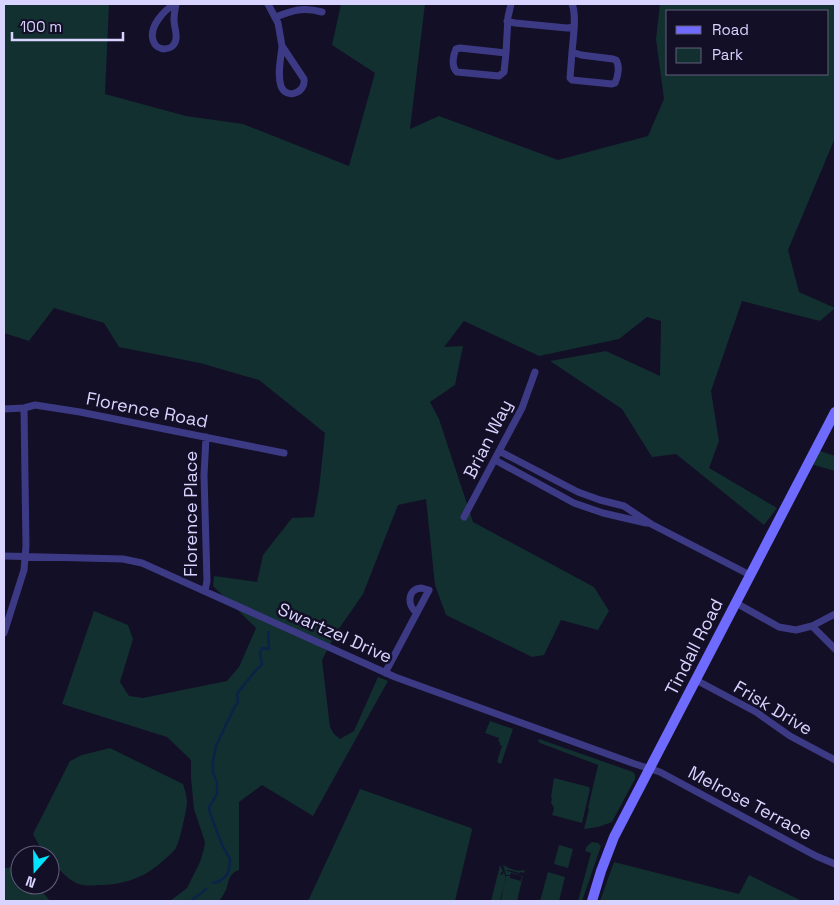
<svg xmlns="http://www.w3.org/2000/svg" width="839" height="905" font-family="'Space Grotesk',sans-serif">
<rect width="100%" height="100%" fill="#130f26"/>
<path fill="#12302f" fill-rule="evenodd" d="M 4,4 L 109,4 L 105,94 L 186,116 L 243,124 L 349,166 L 375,73 L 332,45 L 341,4 L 425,4 L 410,129 L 439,116 L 558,160 L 648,136 L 664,99 L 656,39 L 660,4 L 835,4 L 835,138 L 788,250 L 799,292 L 835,308 L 820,321 L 742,301 L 711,391 L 719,441 L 709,468 L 777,508 L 764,525 L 676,454 L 652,457 L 622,409 L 550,361 L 606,351 L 660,376 L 661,321 L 647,317 L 619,339 L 539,356 L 464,321 L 444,347 L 463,346 L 455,385 L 430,402 L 439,419 L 473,522 L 594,587 L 609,611 L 598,630 L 561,620 L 544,655 L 532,657 L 446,615 L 435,585 L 426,499 L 398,505 L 363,594 L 336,633 L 322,660 L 330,727 L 334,734 L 340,739 L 354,731 L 378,677 L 388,681 L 313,816 L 262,785 L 239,802 L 239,870 C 229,873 229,881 226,890 C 224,894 222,897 219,901 L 170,901 L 187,888 L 200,862 L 204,849 L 205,842 L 194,809 L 191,778 L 191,760 L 167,737 L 62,704 L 94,611 L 128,625 L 133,639 L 120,682 L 129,696 L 143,698 L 227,681 L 239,667 L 256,628 L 213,586 L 214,576 L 257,582 L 263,555 L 292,518 L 314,517 L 319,489 L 325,433 L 259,380 L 200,363 L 119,347 L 104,323 L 54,308 L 29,341 L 4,333 ZM 668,11 L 828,11 L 828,74 L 668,74 Z
M 814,449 L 835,456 L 835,471 L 807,463 Z
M 490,721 L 513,729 L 501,764 L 497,762 L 502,746 L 500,745 L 500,742 L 498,741 L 499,738 L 485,733 Z
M 539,739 L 633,772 L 635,775 L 635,779 L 612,822 L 598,827 L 584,829 L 589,809 L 588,808 L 598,765 L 540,743 L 538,741 Z
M 110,748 L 183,784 C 185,790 187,797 187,803 C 186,813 180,840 176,848 C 173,852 169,856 165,859 C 146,877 125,885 99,885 C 91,886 83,886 76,883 C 66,878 57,867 50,859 L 50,855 L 46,855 L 43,853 L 33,834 L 70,761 L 82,755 Z
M 554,778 L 589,787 L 590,789 L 582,823 L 552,815 L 554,808 L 551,803 L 552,799 L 551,797 Z
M 360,789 L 471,828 L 472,830 L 455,901 L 308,901 Z
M 592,842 L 598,843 L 601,846 L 582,901 L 578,901 L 591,853 L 585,851 L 587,846 Z
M 559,845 L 573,849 L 568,868 L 554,864 Z
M 614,862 L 739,894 L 749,875 L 802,901 L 600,901 Z
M 500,865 L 503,871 L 500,874 L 502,875 L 504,872 L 506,878 L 500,901 L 491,901 Z
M 503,865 C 511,869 516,872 525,870 L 524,873 L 521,872 L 520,873 L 508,870 L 505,870 L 523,876 L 517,901 L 501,901 L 506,876 L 510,876 L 510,878 L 521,881 L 522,876 L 511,873 L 510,875 L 506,875 Z
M 14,867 L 20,870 L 20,885 L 37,885 L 50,901 L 4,901 L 4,868 Z
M 548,872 L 565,877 L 559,901 L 540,901 Z"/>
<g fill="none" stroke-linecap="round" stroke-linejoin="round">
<path stroke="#0c2248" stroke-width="2.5" d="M 213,883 L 220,881 L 227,875 L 229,870 L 230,859 L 222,845 L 210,813 L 209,807 L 217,794 L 217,782 L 213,773 L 213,761 L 216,746 L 234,708 L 238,702 L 237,695 L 239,691 L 257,669 L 262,665 L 260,654 L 262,648 L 269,649 L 268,632
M 191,901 L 206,889"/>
<path stroke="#3d3a85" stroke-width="7" d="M 174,4 C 164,11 149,26 153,40 C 156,52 174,52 176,39 C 177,33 174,26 174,20 C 174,14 175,9 176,4
M 268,4 L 278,23 L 282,46
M 572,4 C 577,15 573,39 572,52
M 276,17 C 293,10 303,7 322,12
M 507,21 L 515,23 L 567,28 L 574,27
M 282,46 L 304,79 C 306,93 286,100 281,86 C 277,74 281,58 282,46 Z
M 460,48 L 506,53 L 504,72 L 499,76 L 457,72 C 451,67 453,55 456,49 Z
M 572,52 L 581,55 L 613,59 L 616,60 C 620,66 618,77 615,83 L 612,84 L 572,80 L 570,78 Z
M 506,53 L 508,17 L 511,4
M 4,409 L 24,408 L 35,405 L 80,412 L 284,453
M 499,451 L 578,492 L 600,500 L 624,506 L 651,524 L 750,575
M 495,460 L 574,503 L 603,513 L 646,523
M 464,517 L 522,408 L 535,372
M 4,556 L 123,559 L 142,563 L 395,677 L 635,764 L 660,772 L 816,856 L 835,864
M 205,591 L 207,581 L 204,475 L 206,437
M 736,603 L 779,627 L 796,630 L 812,626
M 835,614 L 812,626 L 835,649
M 4,633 L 24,570 L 26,546 L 24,408
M 385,673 L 429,590 C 428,590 422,588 421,588 C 407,589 407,606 417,613
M 696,680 L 756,712 L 790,736 L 835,760"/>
<path stroke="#6f6bff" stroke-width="10" d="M 592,901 L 601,871 L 614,837 L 835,412"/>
</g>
<g text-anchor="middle" stroke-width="5" stroke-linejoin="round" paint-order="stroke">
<g font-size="18" fill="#d9d4ff" stroke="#130f26">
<text transform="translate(147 410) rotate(11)" y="6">Florence Road</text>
<text transform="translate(488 439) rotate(-63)" y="6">Brian Way</text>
<text transform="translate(191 514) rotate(-90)" y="6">Florence Place</text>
<text transform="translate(335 633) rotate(24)" y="6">Swartzel Drive</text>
<text transform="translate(694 647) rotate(-63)" y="6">Tindall Road</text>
<text transform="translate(773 708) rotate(31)" y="6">Frisk Drive</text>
<text transform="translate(750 803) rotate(28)" y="6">Melrose Terrace</text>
</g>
</g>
<rect width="839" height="905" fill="none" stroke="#d9d4ff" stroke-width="10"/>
<rect x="666" y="10" width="162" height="65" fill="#130f26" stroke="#625e7d"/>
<rect x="676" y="26" width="25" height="8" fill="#6f6bff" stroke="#625e7d"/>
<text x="712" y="35" font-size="15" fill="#d9d4ff">Road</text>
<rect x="676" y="48" width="25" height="15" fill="#12302f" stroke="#625e7d"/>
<text x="712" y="60" font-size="15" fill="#d9d4ff">Park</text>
<g transform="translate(35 870) rotate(200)"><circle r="24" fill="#130f26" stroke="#625e7d"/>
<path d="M0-4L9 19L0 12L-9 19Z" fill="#00e5ff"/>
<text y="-8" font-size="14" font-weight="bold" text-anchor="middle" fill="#d9d4ff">N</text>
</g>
<path d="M12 32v8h111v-8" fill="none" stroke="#d9d4ff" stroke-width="2.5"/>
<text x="20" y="32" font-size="15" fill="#d9d4ff" stroke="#130f26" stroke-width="4" paint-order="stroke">100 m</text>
</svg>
